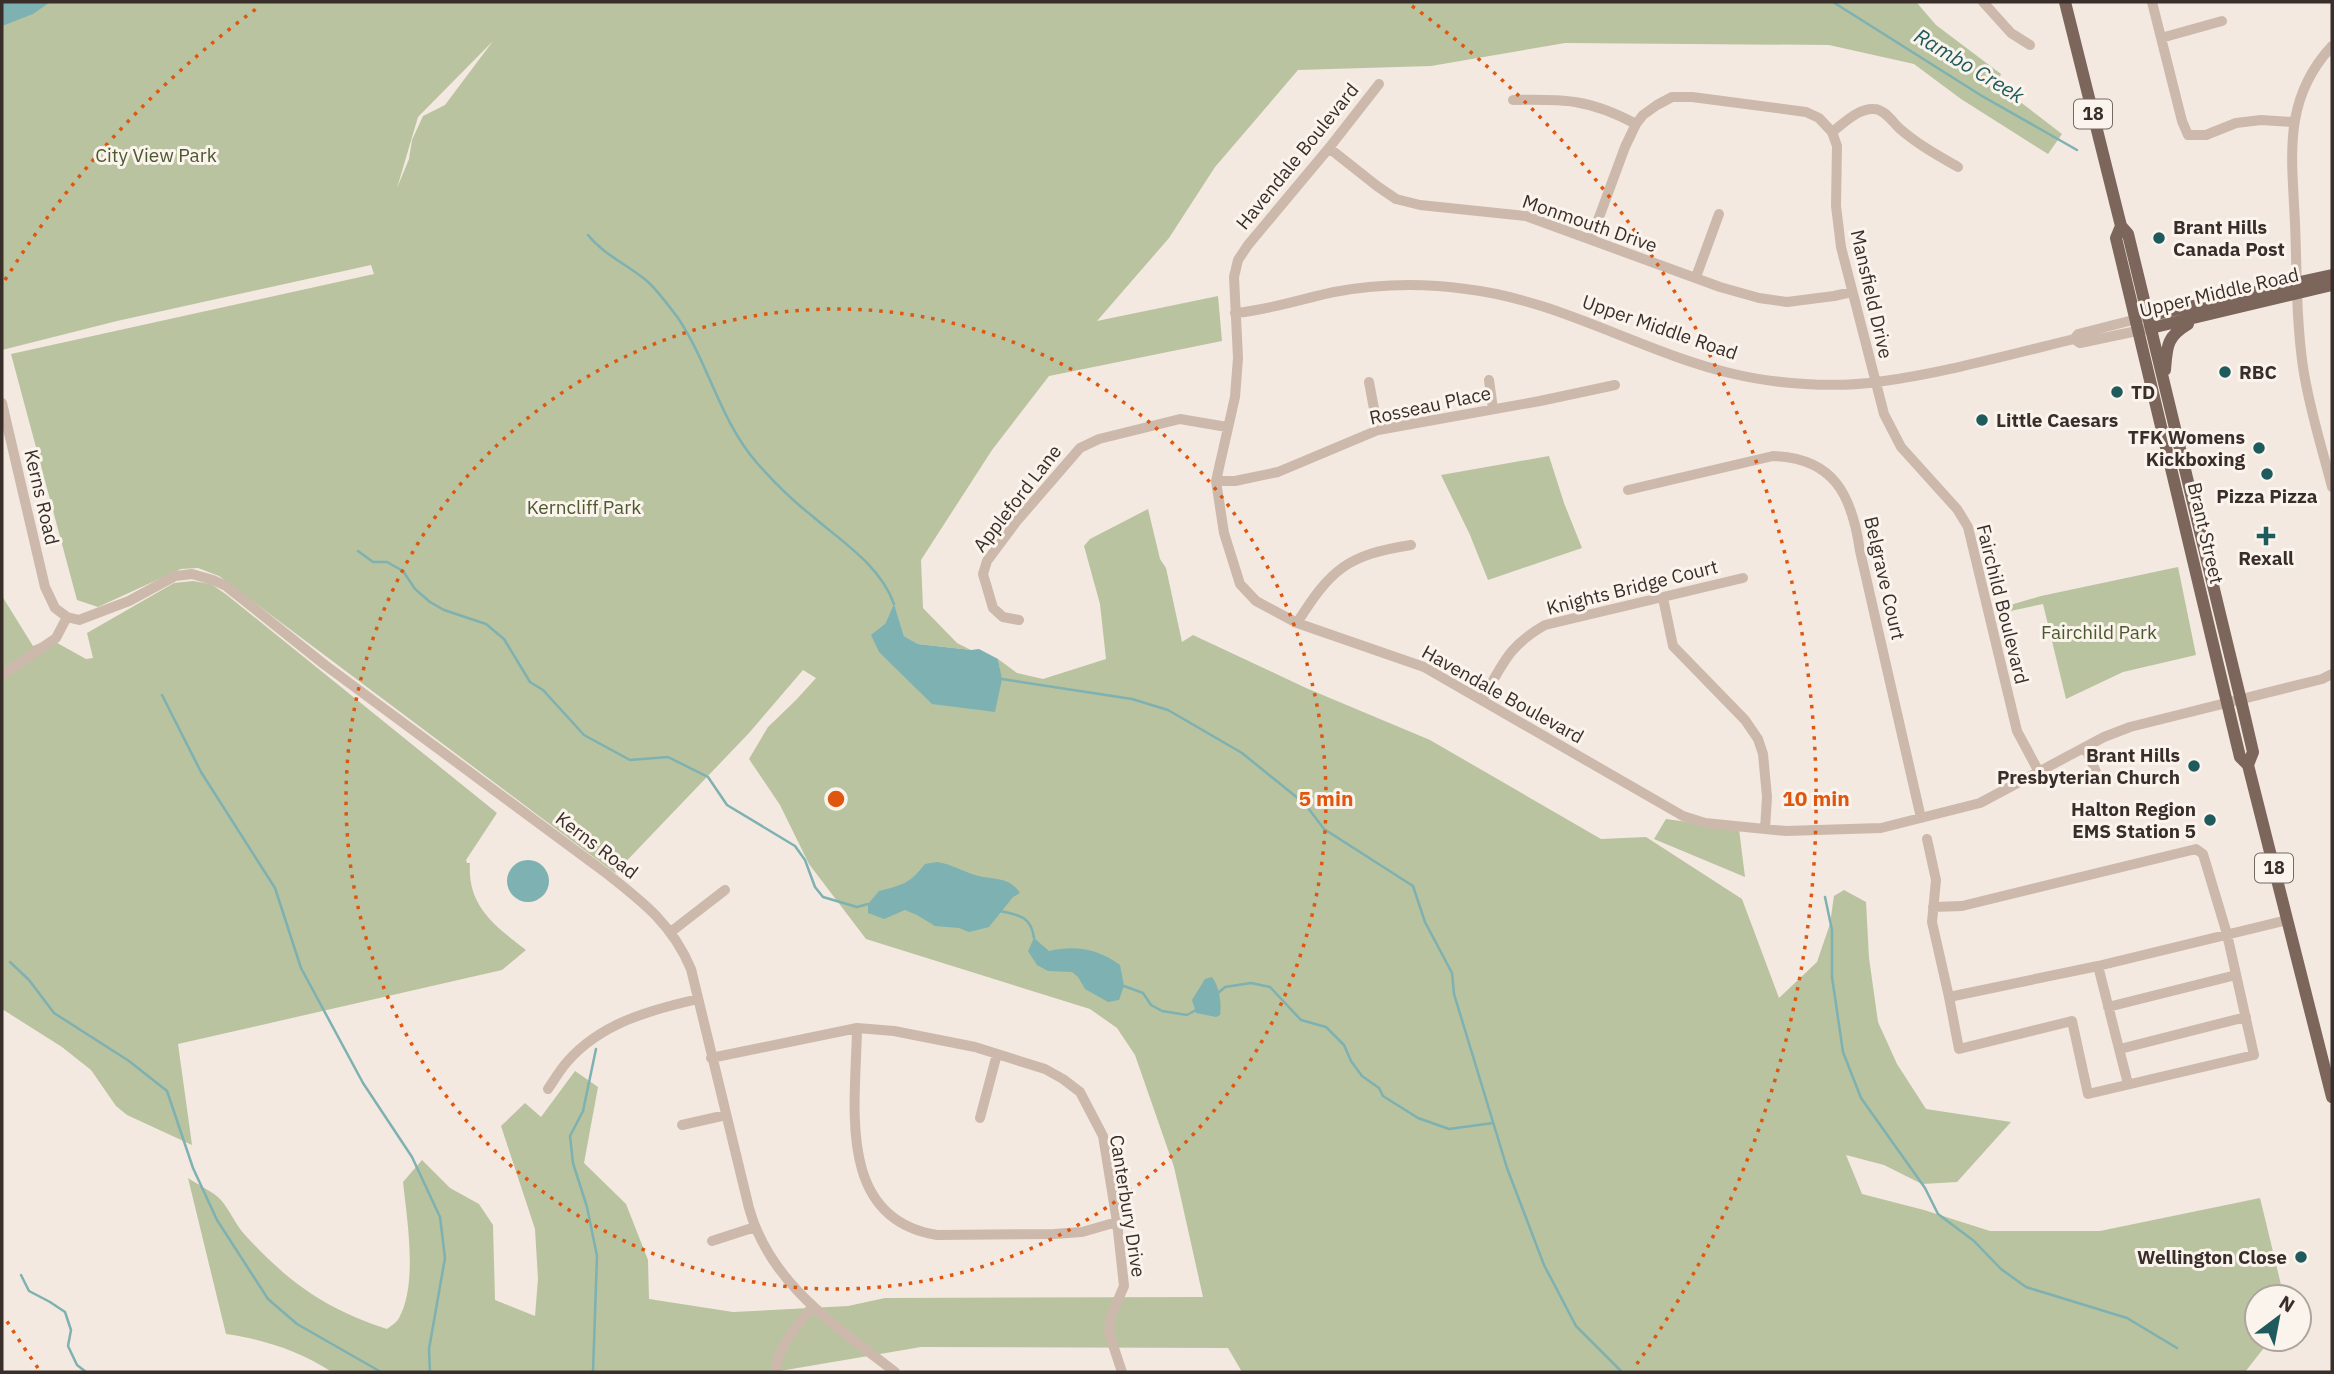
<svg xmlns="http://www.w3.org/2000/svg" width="2334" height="1374" font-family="'IBM Plex Sans',sans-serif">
<rect width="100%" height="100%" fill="#f3e9e0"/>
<path fill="#b9c39f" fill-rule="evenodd" d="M 2,2 L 1917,3 L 1936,25 L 2001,74 L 1997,84 L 2062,134 L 2048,154 L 1961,99 L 1914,64 L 1829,45 L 1565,43 L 1431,66 L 1298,70 L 1215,167 L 1169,238 L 1097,321 L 1218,296 L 1222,341 L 1049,376 L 992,450 L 921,560 L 923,608 L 957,643 L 971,650 L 918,644 L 904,636 L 894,605 L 885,624 L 930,654 L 1000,669 L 998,659 L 1017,673 L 1043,679 L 1106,659 L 1100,604 L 1084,546 L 1090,539 L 1148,509 L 1160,559 L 1166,568 L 1182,642 L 1193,635 L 1306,688 L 1430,740 L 1601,839 L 1646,837 L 1742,899 L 1779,998 L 1817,962 L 1830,924 L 1834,896 L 1844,890 L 1866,902 L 1869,958 L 1878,1022 L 1897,1064 L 1926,1109 L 2011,1122 L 1957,1182 L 1922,1184 L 1884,1165 L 1846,1155 L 1862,1194 L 1924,1210 L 1990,1231 L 2100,1231 L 2260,1198 L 2284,1297 L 2257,1297 L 2257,1339 L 2271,1339 L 2245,1372 L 1242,1372 L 1228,1348 L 921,1347 L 774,1372 L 332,1372 C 300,1351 263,1339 226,1334 L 188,1178 C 198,1185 212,1191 220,1199 C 230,1210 235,1224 245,1235 C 289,1283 326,1309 387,1329 C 391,1326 397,1322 399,1318 C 418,1284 407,1219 403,1182 L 422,1160 L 450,1188 L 479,1204 L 493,1225 L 495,1300 L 535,1316 L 538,1279 L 535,1229 L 501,1126 L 525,1103 L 541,1117 L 575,1071 L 598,1087 L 584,1163 L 626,1204 L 648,1260 L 649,1299 L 733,1312 L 848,1306 L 885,1298 L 1203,1297 L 1174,1167 L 1135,1055 L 1117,1028 L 1090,1009 L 866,939 L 809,864 L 780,805 L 749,759 L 768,727 L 796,700 L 816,678 L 803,670 L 749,733 L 615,873 L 219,576 L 198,568 L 181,569 L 98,607 L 77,600 L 11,354 L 374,274 L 371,265 L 117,321 L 2,350 ZM 493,41 L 445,105 L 423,116 L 412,140 L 409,159 L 397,188 L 418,117 Z
M 1549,456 L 1564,503 L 1582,548 L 1488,580 L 1470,535 L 1441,475 Z
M 2178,567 L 2196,655 L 2123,672 L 2066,699 L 2043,604 L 2001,613 L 2000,608 L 2041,596 Z
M 193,581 L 211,584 L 227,595 L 497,813 L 466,860 L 467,863 L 470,863 C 467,906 495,926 526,950 L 502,970 L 178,1044 L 192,1145 L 127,1115 L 116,1106 L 91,1070 L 62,1047 L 2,1009 L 2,596 L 33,646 L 50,639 L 86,659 L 93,658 L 87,633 L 174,583 Z
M 1666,819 L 1739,829 L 1745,877 L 1654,839 Z"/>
<path fill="#7eb1b1" d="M 2,2 L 50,2 L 33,14 L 2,26 Z
M 894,604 L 904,636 L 918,644 L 971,650 L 979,649 L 998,659 L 1002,679 L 995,712 L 932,704 L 879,652 L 871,635 L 885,624 Z
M507 881a21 21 0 1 1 42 0a21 21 0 1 1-42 0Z
M 937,862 C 951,864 962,871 975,875 C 991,880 1010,876 1020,893 L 1013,897 L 989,927 L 969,932 L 959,928 L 935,926 L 917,915 L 905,910 L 884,919 L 868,913 L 868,904 L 879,891 C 903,885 909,884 925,864 Z
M 1034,938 L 1049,951 C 1076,945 1098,949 1120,965 L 1124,986 L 1119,1000 L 1108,1002 L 1085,989 L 1078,977 L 1072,972 L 1048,971 L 1037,965 L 1028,951 Z
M 1212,977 C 1219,986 1222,1003 1220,1015 L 1216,1017 L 1196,1013 L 1192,1000 L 1205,979 Z"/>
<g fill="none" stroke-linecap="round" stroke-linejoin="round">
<path stroke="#7eb1b1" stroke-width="2.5" d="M 1833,2 L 1982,96 L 2077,150
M 588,235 C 604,255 628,265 647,281 C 658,291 669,306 678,318 C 709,364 720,421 757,463 C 773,481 792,500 811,515 C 841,541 880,565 894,604
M 358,551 L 373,562 L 387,562 L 403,571 L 415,589 L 430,602 L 444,610 L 486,624 L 504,639 L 530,682 L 543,690 L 584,735 L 630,760 L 668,757 L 708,777 L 727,805 L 795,846 L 805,860 L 815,887 L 823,897 L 857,907 L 868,904
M 1002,679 L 1132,699 L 1168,710 L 1242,753 L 1305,804 L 1324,829 L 1413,886 L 1425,922 L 1452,973 L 1454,994 L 1507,1168 L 1544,1265 L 1576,1326 L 1622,1372
M 162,695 L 201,772 L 275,888 L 301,968 L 363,1083 L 412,1157 L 440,1217 L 445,1258 L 429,1349 L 430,1372
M 1825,897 L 1832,930 L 1832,977 L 1843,1052 L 1861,1098 L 1925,1188 L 1938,1214 L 1974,1241 L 2001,1269 L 2026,1287 L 2127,1318 L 2177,1348
M 1000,911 C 1019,915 1031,916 1034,938
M 10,962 L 29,980 L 54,1013 L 129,1061 L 167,1091 L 193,1168 L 217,1220 L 268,1299 L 297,1324 L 381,1372
M 1124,986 L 1143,993 L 1151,1005 L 1162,1011 L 1187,1015 L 1196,1010
M 1218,993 L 1225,987 L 1251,983 L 1270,987 L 1301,1020 L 1326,1027 L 1344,1045 L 1351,1061 L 1362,1076 L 1379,1088 L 1383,1096 L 1418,1118 L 1449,1129 L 1493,1123
M 21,1275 L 29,1291 L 50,1302 L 65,1312 L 71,1330 L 68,1346 L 77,1365 L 86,1372
M 593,1372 L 597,1256 L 587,1207 L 573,1163 L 570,1136 L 583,1111 L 596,1049"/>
<path stroke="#ccb9ab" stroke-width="10" d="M 1983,2 L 2011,33 L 2030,45
M 2152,2 L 2182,121 L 2188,135 L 2206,135 L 2236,123 L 2261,120 L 2294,122
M 2161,38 L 2222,21
M 2332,46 C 2282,100 2292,156 2295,223 C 2297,271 2296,319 2303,367 C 2309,408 2322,448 2332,487
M 1379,84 L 1329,148 L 1248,245 L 1238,260 L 1234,277 L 1238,358 L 1235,397 L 1216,481 L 1224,533 L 1240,584 L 1256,601 L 1297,623 L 1424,667 L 1683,816 L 1705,823 L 1786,831 L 1881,828 L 1980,803 L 2104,737 L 2130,727 L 2322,679 L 2332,674
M 1513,100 C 1565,99 1589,99 1636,124
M 1832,132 C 1843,124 1858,108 1874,109 C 1884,109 1892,121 1899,128 C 1917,144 1937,155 1958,167
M 1329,148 L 1377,186 L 1396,199 L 1420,205 L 1526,216 L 1720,287 L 1759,298 L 1787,302 L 1834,296 L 1852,292
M 1591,239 L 1625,147 L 1636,124 L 1643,115 L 1657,105 L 1672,97 L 1692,97 L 1806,112 L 1819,118 L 1832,132 L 1837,146 L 1836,206 L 1841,247 L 1884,414 L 1901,447 L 1957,509 L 1968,527 L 2017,731 L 2039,772
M 1696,277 L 1719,214
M 1235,313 C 1269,310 1301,299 1334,292 C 1377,284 1423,283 1466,289 C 1560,300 1643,353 1734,374 C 1776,384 1834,388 1877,382 C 1943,373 2009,355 2074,339 L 2078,334 L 2141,318
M 2074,339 L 2080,343 L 2151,328
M 1489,380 L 1493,409
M 1369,382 L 1378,430
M 2,403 L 45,587 L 55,608 L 67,617 L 79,620 L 129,601 L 175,576 L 192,574 L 213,580 L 226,586 L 325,665 L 606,873 C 643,902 672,924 691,969 L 749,1208 C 770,1284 836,1326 895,1372
M 1216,481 L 1235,481 L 1278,472 L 1378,430 L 1540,401 L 1615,385
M 1628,490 L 1773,456 C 1834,458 1852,495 1860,551 L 1921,818
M 1663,598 L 1673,646 L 1745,720 L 1758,739 L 1763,754 L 1767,797 L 1765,829
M 1019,620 L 1003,617 L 993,608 L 983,574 L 987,561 L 1016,522 L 1080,448 L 1099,439 L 1180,419 L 1227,427
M 1297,623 C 1331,569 1347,555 1411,545
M 2,675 L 56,638 L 67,617
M 1482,700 C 1503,664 1508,646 1545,625 L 1743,578
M 2085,747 L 2096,772
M 1927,839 L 1936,880 L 1932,922 L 1949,997 L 2098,966 L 2287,920
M 1933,907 L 1962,906 L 2196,849 L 2203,854 L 2227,934 L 2254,1055 L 2088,1094 L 2072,1021 L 1959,1049 L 1949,997
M 672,931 L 725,890
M 2098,966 L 2128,1084
M 2108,1007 L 2236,975
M 857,1028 C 856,1104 835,1219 937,1235 L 1054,1234 L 1082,1232 L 1117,1222
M 2120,1049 L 2246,1017
M 711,1058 L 857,1028 L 894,1031 L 975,1047 L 1045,1069 L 1063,1079 L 1080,1092 L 1103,1136 L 1117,1222 L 1124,1286 L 1111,1316 L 1109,1333 L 1122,1372
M 548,1089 C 554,1080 560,1070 567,1062 C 601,1023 650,1010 698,999
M 980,1118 L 997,1054
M 682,1125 L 726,1115
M 712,1241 L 755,1227
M 776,1372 C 777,1346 797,1327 812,1307"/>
<path stroke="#7c655b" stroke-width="12" d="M 2065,2 L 2121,226 L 2128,234 L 2243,709 L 2253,752 L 2248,765
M 2121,226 L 2116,238 L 2240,757 L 2248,765 L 2332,1097
M 2148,316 L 2332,275
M 2151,328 L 2332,285
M 2165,370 C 2167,347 2166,337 2188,324"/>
</g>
<g fill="none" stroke="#df570e" stroke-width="3.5" stroke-dasharray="3.5 7">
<circle cx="836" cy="799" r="490"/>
<path d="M38 1368A980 980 0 0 1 5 1318M5 280A980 980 0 0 1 260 6M1412 6A980 980 0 0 1 1634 1368"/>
</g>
<g fill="#1f5b5c" stroke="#fbf4ed" stroke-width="2.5">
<circle cx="2159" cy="238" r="7"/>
<circle cx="2225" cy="372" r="7"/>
<circle cx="2117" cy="392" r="7"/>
<circle cx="1982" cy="420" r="7"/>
<circle cx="2259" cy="448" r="7"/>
<circle cx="2267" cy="474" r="7"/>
<path d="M2262.5 525.5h7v7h7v7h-7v7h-7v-7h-7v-7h7z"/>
<circle cx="2194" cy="766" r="7"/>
<circle cx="2210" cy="820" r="7"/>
<circle cx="2301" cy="1257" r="7"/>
</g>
<g text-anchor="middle" stroke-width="6" stroke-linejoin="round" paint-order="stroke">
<g fill="#fbf4ed" stroke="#746964" stroke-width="2">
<rect x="2074" y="99.5" width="38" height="29" rx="5"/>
<rect x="2255" y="853.5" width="38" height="29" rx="5"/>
</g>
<g font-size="18" font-weight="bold" fill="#3a2e2a">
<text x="2093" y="120">18</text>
<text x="2274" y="874">18</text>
</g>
<g font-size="19" fill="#4b592e" stroke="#fbf4ed">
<text x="156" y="162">City View Park</text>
<text x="584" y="514">Kerncliff Park</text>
<text x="2099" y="639">Fairchild Park</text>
</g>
<g font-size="19" fill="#3a2e2a" stroke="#fbf4ed">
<text transform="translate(1297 156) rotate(-51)" y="7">Havendale Boulevard</text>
<text transform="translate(1590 223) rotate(19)" y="7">Monmouth Drive</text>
<text transform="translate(2219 292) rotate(-13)" y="7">Upper Middle Road</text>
<text transform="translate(1872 294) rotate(77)" y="7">Mansfield Drive</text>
<text transform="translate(1660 327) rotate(19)" y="7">Upper Middle Road</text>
<text transform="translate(1430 405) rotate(-12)" y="7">Rosseau Place</text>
<text transform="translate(42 497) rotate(77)" y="7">Kerns Road</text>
<text transform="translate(1017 498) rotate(-52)" y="7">Appleford Lane</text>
<text transform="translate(2206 533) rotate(77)" y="7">Brant Street</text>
<text transform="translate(1885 578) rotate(77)" y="7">Belgrave Court</text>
<text transform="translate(1632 587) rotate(-14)" y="7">Knights Bridge Court</text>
<text transform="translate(2003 604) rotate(76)" y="7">Fairchild Boulevard</text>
<text transform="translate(1503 694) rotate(29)" y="7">Havendale Boulevard</text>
<text transform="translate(597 845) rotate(37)" y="7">Kerns Road</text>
<text transform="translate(1128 1206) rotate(81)" y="7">Canterbury Drive</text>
</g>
<g font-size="19" font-weight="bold" fill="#3a2e2a" stroke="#fbf4ed" text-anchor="start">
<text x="2173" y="234">Brant Hills<tspan x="2173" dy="22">Canada Post</tspan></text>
<text x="2239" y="379">RBC</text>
<text x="2131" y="399">TD</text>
<text x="1996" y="427">Little Caesars</text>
<text x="2245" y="444" text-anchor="end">TFK Womens<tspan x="2245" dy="22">Kickboxing</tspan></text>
<text x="2267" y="503" text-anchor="middle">Pizza Pizza</text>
<text x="2266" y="565" text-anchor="middle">Rexall</text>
<text x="2180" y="762" text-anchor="end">Brant Hills<tspan x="2180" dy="22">Presbyterian Church</tspan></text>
<text x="2196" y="816" text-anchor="end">Halton Region<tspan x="2196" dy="22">EMS Station 5</tspan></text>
<text x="2287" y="1264" text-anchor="end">Wellington Close</text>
</g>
<g font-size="21" font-style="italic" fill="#1f5b5c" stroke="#fbf4ed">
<text transform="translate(1969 66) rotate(31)" y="7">Rambo Creek</text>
</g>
</g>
<circle cx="836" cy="799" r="10" fill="#df570e" stroke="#fbf4ed" stroke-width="3.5"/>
<g font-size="21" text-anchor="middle" font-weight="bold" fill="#df570e" stroke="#fbf4ed" stroke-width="6" stroke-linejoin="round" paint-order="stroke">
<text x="1326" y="806">5 min</text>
<text x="1816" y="806">10 min</text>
</g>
<rect width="2334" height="1374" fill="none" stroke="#3a2e2a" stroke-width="7"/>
<g transform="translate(2278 1318) rotate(32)"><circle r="33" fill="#fbf4ed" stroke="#aea59f" stroke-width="2"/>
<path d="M0-5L12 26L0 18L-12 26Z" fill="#1f5b5c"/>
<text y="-10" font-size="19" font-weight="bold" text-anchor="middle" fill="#3a2e2a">N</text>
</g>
</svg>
